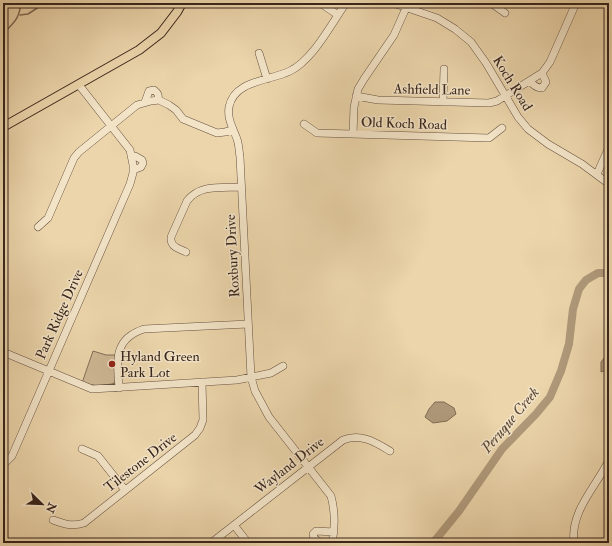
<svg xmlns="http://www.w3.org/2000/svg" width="612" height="546" font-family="'IM FELL Double Pica',serif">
<rect width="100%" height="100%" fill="#ecd5ab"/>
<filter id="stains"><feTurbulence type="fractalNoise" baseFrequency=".005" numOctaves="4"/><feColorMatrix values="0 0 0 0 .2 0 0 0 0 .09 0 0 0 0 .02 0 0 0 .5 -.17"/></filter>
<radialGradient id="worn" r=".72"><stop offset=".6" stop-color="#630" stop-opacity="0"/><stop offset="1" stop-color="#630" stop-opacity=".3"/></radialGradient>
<path fill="#cdb793" stroke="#826e58" d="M 93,351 L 106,355 L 115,355 L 116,380 L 113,384 L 99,386 L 82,383 Z"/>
<path fill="#af997a" stroke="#7f6b54" d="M 609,352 L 609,369 L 601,372 L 601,362 Z
M 435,402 L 444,402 L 454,408 L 456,414 L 447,421 L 433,423 L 425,417 L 429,409 Z"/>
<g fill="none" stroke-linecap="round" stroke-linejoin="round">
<path stroke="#7f6b54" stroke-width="1.5" d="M 20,15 L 28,14 L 45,3
M 3,34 C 14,22 19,20 21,3"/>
<path stroke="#af997a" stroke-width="8" d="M 433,543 L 459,511 L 502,449 L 536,414 L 550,397 L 561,371 L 569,344 L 573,309 L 579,289 L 586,280 L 598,273 L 609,273"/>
<g stroke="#655140" stroke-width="8">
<path id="minor" d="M 320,3 L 338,15
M 393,3 L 437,18 L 455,29 L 471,42 L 486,63 L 518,117 L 528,129 L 548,144 L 582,164 L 609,184
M 491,3 L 505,13
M 259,53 L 267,79
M 530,81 C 533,85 537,88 542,88 L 546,82 L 542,73
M 356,96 L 378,100 L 489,103 L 497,101 L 542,73 L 550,62 L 576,3
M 145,102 L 149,91 L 154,90 C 158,93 159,95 158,100
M 443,102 L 444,69
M 304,124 L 317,133 L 489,138 L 502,128
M 353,134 L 354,107 L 358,89 L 364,79 L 394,35 L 406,8
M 131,156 L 135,156 L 142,160 L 143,163 L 141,167 L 133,170
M 597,174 L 609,147
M 38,227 L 48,218 L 74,158 L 79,152 L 137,105 L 151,101 L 159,100 L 169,105 L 176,110 L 183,119 L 217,133 L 225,132 L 233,130
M 186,252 C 178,248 170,247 171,237 L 187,201 C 200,184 222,188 241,187
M 3,352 L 92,389 L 237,380 L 271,373 L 283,366
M 119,388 C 117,361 113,339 144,329 L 248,324
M 82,449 L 98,456 L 125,490
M 3,465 L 12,456 L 130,184 L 133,173 L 133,165 L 130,150 L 79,85
M 53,520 C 64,524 72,527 84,523 L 195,435 L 200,428 L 203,420 L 202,382
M 234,525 L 248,543
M 211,543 L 343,440 C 361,433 375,442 390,451
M 321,543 L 314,538 L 313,534 L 316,531 L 334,532
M 332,543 C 335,528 335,511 331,496 L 269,417 L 255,391 L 251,377 L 240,157 C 239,151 239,145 237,139 C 233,128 227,119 229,107 C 234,80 270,81 290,71 C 313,60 331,24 346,3
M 574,543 C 570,511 596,487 609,460"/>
</g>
<g stroke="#38251c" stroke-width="10">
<path id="major" d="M 3,127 L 139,50 L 161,33 L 177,12 L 182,3"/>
</g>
<use href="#minor" stroke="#f3e4c8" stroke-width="7"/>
<use href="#major" stroke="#ecd5ab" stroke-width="8"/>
</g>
<circle fill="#8f2418" stroke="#f3e4c8" stroke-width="1.5" cx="112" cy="364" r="4"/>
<g text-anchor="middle" stroke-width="3" stroke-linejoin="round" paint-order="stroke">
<g font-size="14" fill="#38251c" stroke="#f3e4c8">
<text transform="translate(513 83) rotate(58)" y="5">Koch Road</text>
<text transform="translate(432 89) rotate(1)" y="5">Ashfield Lane</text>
<text transform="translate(404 123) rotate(2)" y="5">Old Koch Road</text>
<text transform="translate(232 256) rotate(-93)" y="5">Roxbury Drive</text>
<text transform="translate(59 314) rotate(-66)" y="5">Park Ridge Drive</text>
<text transform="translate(140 462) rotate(-38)" y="5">Tilestone Drive</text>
<text transform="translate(289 465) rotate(-38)" y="5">Wayland Drive</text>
</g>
<g font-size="14" fill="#38251c" stroke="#f3e4c8" text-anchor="start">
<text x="120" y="361">Hyland Green<tspan x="120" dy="16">Park Lot</tspan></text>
</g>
<g font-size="15" font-style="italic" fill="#5c4838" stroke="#f3e4c8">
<text transform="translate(510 420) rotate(-50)" y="5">Peruque Creek</text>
</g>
</g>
<rect width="612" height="546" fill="none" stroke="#ecd5ab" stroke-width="16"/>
<rect x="4" y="4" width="604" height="538" fill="none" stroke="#38251c" stroke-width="2"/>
<rect x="8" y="8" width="596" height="530" fill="none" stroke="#38251c"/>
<g transform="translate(42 504) rotate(113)" stroke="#f3e4c8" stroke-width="3" paint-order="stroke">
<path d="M0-3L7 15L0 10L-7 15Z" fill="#38251c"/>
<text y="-6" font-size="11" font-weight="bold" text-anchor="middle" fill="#38251c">N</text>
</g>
<rect width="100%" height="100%" filter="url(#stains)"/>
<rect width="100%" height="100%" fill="url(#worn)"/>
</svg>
